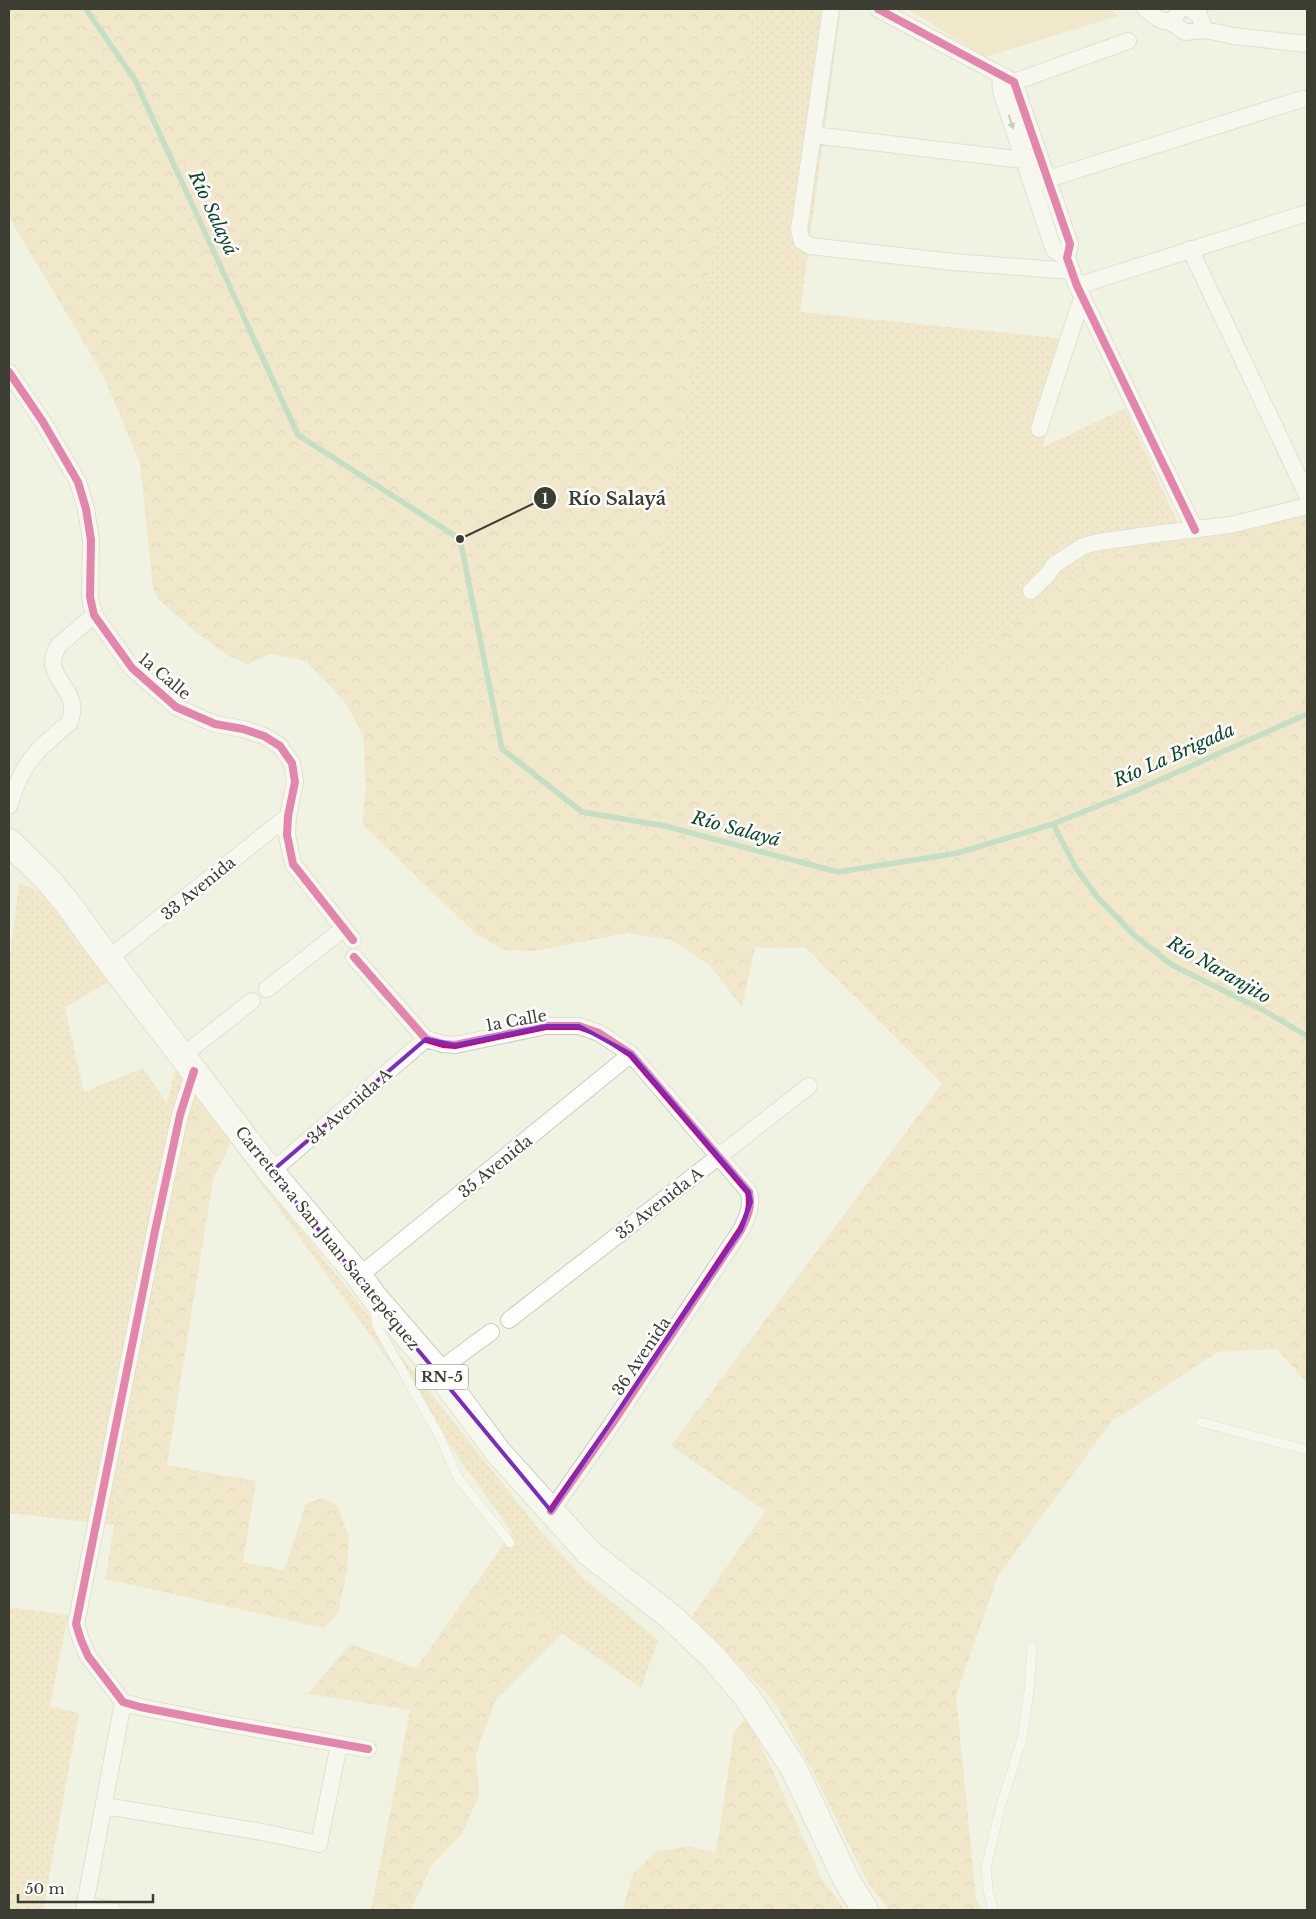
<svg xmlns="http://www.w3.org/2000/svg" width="1316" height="1919" font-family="'Libre Baskerville',serif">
<defs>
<pattern id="grass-dots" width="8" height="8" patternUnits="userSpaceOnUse" patternTransform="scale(1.25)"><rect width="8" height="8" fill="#f1daaf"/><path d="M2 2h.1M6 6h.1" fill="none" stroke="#d0bc97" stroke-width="1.8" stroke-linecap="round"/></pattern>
<pattern id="forest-crowns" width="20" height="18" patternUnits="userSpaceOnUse" patternTransform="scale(1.25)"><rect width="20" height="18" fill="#f1daaf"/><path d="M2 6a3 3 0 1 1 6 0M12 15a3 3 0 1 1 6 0" fill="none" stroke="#d0bc97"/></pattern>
</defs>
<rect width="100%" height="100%" fill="#f0f3e2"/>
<path fill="url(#grass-dots)" d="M 753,9 L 841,9 L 800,312 L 1076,340 L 1042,448 L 1125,408 L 1181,530 L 1082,566 L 1022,619 L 946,669 L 876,698 L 758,713 L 660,678 L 638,645 L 668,514 Z
M 19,883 L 41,892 L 109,982 L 65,1007 L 84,1092 L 143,1068 L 167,1103 L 176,1066 L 212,1114 L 189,1124 L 114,1525 L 9,1513 L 9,963 Z
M 231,1142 L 537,1527 L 583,1578 L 658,1640 L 641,1688 L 502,1592 L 472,1589 L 512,1532 Z
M 9,1607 L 68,1615 L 50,1706 L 79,1713 L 43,1910 L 9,1910 Z"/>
<path fill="url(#forest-crowns)" d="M 9,9 L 753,9 L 668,514 L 638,645 L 660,678 L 758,713 L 876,698 L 946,669 L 1022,619 L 1082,566 L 1139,530 L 1307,510 L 1307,1383 L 1277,1349 L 1218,1352 L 1112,1421 L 998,1576 L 956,1695 L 976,1899 L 982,1910 L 890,1910 L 869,1885 L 810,1766 L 773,1700 L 692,1616 L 766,1511 L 671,1446 L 942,1084 L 806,948 L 755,947 L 742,1007 L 710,966 L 672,940 L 627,933 L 536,951 L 504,950 L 475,933 L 362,824 L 366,789 L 363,734 L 344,701 L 306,661 L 270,654 L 248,665 L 225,654 L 193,630 L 158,599 L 153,588 L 140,463 L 103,375 L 9,217 Z
M 195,1108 L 212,1114 L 231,1142 L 213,1180 L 167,1465 L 256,1481 L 243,1562 L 284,1570 L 306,1504 L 322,1498 L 337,1505 L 349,1537 L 347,1572 L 338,1613 L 324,1628 L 105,1579 L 114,1525 L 189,1124 Z
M 472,1589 L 502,1592 L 562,1633 L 495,1701 L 476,1754 L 479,1795 L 462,1834 L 431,1866 L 411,1910 L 371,1910 L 410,1710 L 308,1694 L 350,1644 L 416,1668 Z
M 745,1719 L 759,1741 L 822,1879 L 845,1910 L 623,1910 L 632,1875 L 655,1852 L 688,1846 L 716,1853 L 734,1732 Z"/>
<path fill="#f1daaf" d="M 908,9 L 1111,9 L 1118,16 L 985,57 Z"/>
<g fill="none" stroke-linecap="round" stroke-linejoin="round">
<path stroke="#8fc79e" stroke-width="5.5" d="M 86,9 L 135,80 L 298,435 L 460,539 L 502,749 L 582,812 L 665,826 L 838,872 L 958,853 L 1053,824 L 1133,792 L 1307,714
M 1053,824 L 1076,868 L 1098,898 L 1135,936 L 1172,965 L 1263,1010 L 1307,1036"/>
<g stroke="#caccbf" stroke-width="10">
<path id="service" d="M 375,1309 L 377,1326 L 441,1439 L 458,1478 L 510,1543
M 1200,1422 L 1307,1450
M 993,1910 L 988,1890 L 986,1867 L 1001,1805 L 1022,1739 L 1029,1691 L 1032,1647"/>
</g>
<g stroke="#caccbf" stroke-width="18">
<path id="minor" d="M 831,9 L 799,230 L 802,241 L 810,246 L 953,262 L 1071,271
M 878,9 L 1014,82 L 1070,244 L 1067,258 L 1077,286 L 1195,530
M 1145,9 C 1156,16 1160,25 1174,19 L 1180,9
M 1190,9 L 1199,15 L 1205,30
M 1169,21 L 1185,32 L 1205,30 L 1234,36 L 1307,44
M 1000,75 L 1001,91 L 1054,250 L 1067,258
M 1014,82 L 1128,41
M 813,135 L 1023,160
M 1032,184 L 1302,99
M 1190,249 L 1307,495
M 1077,286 L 1307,213
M 9,372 L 43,422 L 78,482 L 86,509 L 91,540 L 90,597 L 94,615 L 132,668 L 176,707 L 215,724 L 243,729 L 264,736 L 280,746 L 292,763 L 295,782 L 288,816 L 287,835 L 293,864 L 353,940
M 1039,429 L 1082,298
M 1031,591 L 1047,575 L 1054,565 L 1083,546 L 1099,542 L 1148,535 L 1230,525 L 1307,506
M 9,806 C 23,762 34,752 69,723 C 85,687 37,679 59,645 L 94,615
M 354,957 L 426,1039 L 443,1044 L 455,1045 L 546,1026 L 579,1026 L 599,1033 L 631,1054 L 749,1192 C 752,1207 748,1216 741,1230 L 612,1424 L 551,1511
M 108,959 L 288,816
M 267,989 L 343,929
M 182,1056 L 252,1001
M 194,1071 L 180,1115 L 155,1231 L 76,1624 L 81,1640 L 88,1656 L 123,1702 L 140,1707 L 217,1722 L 368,1749
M 271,1172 L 426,1039
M 359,1276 L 631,1054
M 509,1320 L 809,1086
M 438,1371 L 491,1332
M 105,1806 L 262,1832 L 319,1844 L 339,1744
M 85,1905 L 112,1910
M 84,1910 L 123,1702"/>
</g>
<g stroke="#caccbf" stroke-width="28">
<path id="primary" d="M 9,842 L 47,879 L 68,904 L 108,959 L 271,1172 L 359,1276 L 374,1297 L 438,1371 L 498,1452 L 589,1553 L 671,1617 L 713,1657 L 747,1697 L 793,1767 L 847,1881 L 865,1910"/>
</g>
<use href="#service" stroke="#fdfdfb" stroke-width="9"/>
<use href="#minor" stroke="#fdfdfb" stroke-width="16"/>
<use href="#primary" stroke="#fdfdfb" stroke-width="26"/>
<g stroke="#fff" stroke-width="11">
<path id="cycleway" d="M 878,9 L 1014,82 L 1070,244 L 1067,258 L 1077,286 L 1195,530
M 9,372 L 43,422 L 78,482 L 86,509 L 91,540 L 90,597 L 94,615 L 132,668 L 176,707 L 215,724 L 243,729 L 264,736 L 280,746 L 292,763 L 295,782 L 288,816 L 287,835 L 293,864 L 353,940
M 354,957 L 426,1039 L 443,1044 L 455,1045 L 546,1026 L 579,1026 L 599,1033 L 631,1054 L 749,1192 C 752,1207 748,1216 741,1230 L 612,1424 L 551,1511
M 194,1071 L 180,1115 L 155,1231 L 76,1624 L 81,1640 L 88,1656 L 123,1702 L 140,1707 L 217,1722 L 368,1749"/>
</g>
<use href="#cycleway" stroke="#d6006c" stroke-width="8"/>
</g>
<defs><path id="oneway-solid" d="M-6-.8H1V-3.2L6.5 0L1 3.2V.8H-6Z" transform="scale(1.25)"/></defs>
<use fill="#9c9e96" href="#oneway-solid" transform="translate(1011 122) rotate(72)"/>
<path d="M0 0H1316V1919H0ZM 546,1026 L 579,1026 L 631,1054 L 749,1192 L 751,1202 L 741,1230 L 551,1511 L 271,1172 L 426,1039 L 455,1045 Z" fill="#f0f3e2" fill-opacity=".55" fill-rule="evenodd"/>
<path fill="none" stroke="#7b2cbf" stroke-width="4" stroke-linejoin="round" d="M 546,1026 L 579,1026 L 631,1054 L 749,1192 L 751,1202 L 741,1230 L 551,1511 L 271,1172 L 426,1039 L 455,1045 Z"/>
<g text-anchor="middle" stroke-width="5" stroke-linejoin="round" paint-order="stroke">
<rect fill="#fff" stroke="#76786f" stroke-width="1" x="416" y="1364.5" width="52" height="25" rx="4"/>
<g font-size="15" font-weight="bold" fill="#3c3e31">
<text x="442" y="1382">RN-5</text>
</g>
<g font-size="16" fill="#3c3e31" stroke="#fff">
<text transform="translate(165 676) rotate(40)" y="6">1a Calle</text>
<text transform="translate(198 888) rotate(-39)" y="6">33 Avenida</text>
<text transform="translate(516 1020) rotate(-10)" y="6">1a Calle</text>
<text transform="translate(349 1106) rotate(-41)" y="6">34 Avenida A</text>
<text transform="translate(495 1166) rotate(-39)" y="6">35 Avenida</text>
<text transform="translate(659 1203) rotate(-38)" y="6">35 Avenida A</text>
<text transform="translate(328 1238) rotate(51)" y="6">Carretera a San Juan Sacatepéquez</text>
<text transform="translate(641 1356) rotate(-56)" y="6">36 Avenida</text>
</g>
<g font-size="18" font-style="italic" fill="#084726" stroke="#fff">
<text transform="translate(213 213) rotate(65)" y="6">Río Salayá</text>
<text transform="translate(1174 755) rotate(-24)" y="6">Río La Brigada</text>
<text transform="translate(736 829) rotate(15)" y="6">Río Salayá</text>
<text transform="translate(1219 970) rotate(30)" y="6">Río Naranjito</text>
</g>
</g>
<path fill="none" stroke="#3c3e31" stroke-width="2" d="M460 539L545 498"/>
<g fill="#3c3e31" stroke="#fff" stroke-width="2">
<circle cx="460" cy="539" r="5"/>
<circle cx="545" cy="498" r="12"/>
</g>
<g font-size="15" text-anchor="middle" font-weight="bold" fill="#fff">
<text x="545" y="504">1</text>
</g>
<g font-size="18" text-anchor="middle" font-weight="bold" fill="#3c3e31" stroke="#fff" stroke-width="5" stroke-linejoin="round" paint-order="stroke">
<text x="617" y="505">Río Salayá</text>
</g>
<rect width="1316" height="1919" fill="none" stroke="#3c3e31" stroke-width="20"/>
<path d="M18 1894v8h135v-8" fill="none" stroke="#3c3e31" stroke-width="2.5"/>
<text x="25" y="1894" font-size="15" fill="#3c3e31" stroke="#ffffff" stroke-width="4" paint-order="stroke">50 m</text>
</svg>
